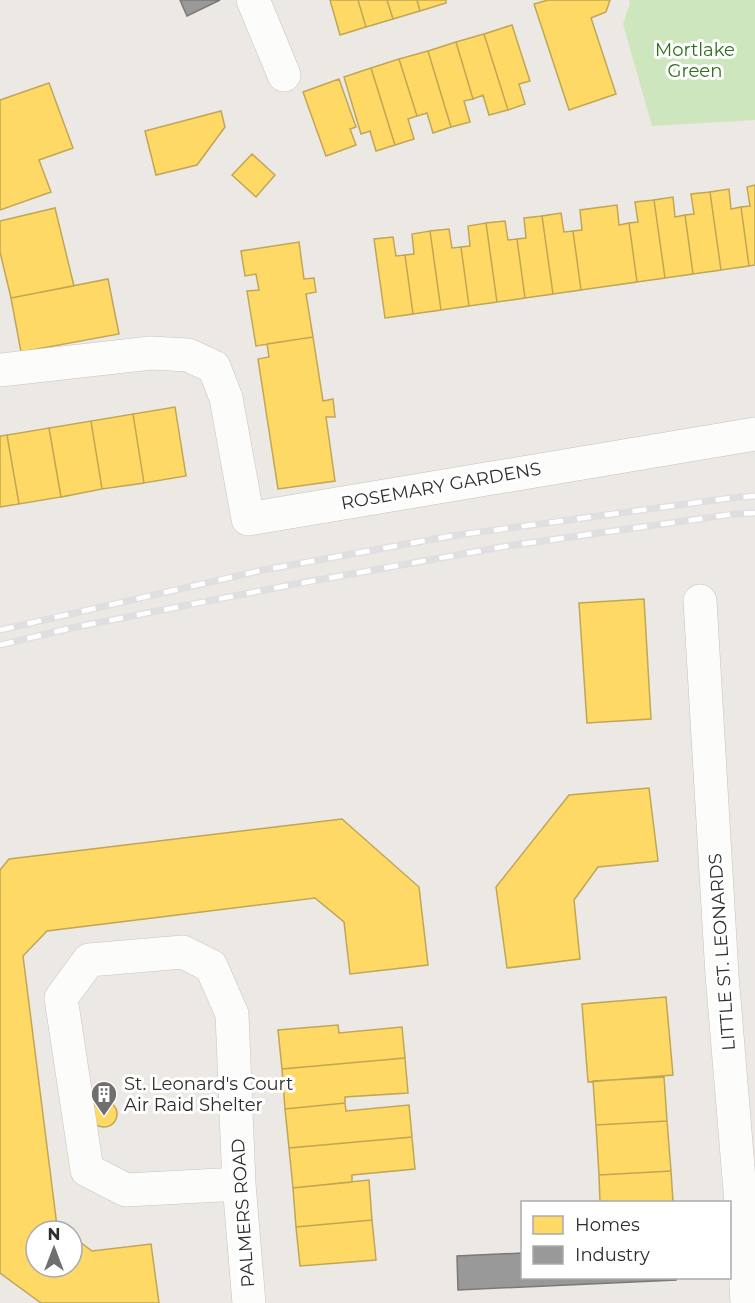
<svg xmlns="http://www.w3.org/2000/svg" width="755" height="1303" font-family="Montserrat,sans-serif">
<rect width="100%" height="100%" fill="#ece8e4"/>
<path fill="#cee6be" d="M 629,0 L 755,0 L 755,120 L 652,126 L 623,24 L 630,3 Z"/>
<path fill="#ffd966" stroke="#c0a655" stroke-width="1.5" d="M 330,0 L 358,0 L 366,27 L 340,35 Z
M 358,0 L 387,0 L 393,19 L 366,27 Z
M 387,0 L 417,0 L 420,11 L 393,19 Z
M 417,0 L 446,0 L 446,3 L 420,11 Z
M 548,0 L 610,0 L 606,12 L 591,18 L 616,94 L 569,110 L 534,4 Z
M 512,25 L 530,81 L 519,84 L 525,104 L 508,110 L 484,34 Z
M 484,34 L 508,110 L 489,115 L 483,95 L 473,99 L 456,42 Z
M 456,42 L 473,99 L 464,101 L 470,122 L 451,127 L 428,51 Z
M 428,51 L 451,127 L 433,133 L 427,113 L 417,116 L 399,59 Z
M 399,59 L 417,116 L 408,119 L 414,139 L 395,145 L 371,68 Z
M 371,68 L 395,145 L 376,151 L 370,131 L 361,134 L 344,77 Z
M 339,79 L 356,127 L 350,129 L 356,145 L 326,156 L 303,92 Z
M 49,83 L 73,148 L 39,160 L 51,192 L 0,210 L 0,100 Z
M 221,111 L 225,127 L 197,165 L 156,175 L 145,131 Z
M 252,154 L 275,175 L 256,197 L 232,175 Z
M 755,185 L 755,265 L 749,266 L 741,207 L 750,206 L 747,187 Z
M 729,189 L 731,209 L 741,207 L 749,266 L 721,270 L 710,192 Z
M 710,192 L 721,270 L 693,274 L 685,215 L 694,214 L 691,194 Z
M 673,197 L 675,217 L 685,215 L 693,274 L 665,278 L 654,200 Z
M 654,200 L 665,278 L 637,282 L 629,223 L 638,222 L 635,202 Z
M 617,205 L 619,225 L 629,223 L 637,282 L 581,290 L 573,231 L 582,230 L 580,210 Z
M 55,208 L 74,286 L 11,298 L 0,252 L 0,221 Z
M 561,213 L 564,232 L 573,231 L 581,290 L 553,294 L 542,216 Z
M 542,216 L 553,294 L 525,298 L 517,239 L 526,238 L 524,218 Z
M 505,221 L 508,240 L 517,239 L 525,298 L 497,302 L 486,223 Z
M 486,223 L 497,302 L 469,306 L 461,247 L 470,246 L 468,226 Z
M 449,229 L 452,248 L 461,247 L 469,306 L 441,310 L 430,231 Z
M 430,231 L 441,310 L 413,314 L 405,255 L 414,254 L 412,234 Z
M 393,237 L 396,256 L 405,255 L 413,314 L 385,318 L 374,239 Z
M 299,242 L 304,279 L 314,278 L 316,292 L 306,294 L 313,337 L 256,346 L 247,291 L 259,290 L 256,274 L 245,276 L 241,251 Z
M 108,279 L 119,334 L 21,352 L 11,298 Z
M 313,337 L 323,401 L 333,399 L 335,417 L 326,417 L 335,481 L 278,489 L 258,359 L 269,357 L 267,344 Z
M 175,407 L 186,476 L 144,483 L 133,414 Z
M 133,414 L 144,483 L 102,489 L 91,421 Z
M 91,421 L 102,489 L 61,497 L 49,428 Z
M 49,428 L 61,497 L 19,504 L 7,435 Z
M 7,435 L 19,504 L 0,507 L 0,436 Z
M 644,599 L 651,719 L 587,723 L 579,603 Z
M 649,788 L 658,861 L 598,867 L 574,900 L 580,959 L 507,968 L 496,887 L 569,795 Z
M 342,819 L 419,887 L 428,965 L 350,974 L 344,922 L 315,898 L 47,931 L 23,956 L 57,1226 L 64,1231 L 36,1231 L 36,1267 L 72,1267 L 72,1236 L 92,1251 L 151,1244 L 159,1303 L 41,1303 L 0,1273 L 0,870 L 9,859 Z
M 666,997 L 673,1075 L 588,1082 L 582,1004 Z
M 338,1025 L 339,1033 L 402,1027 L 405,1058 L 282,1069 L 278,1030 Z
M 405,1058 L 408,1093 L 345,1097 L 345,1103 L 285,1109 L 282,1069 Z
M 664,1077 L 667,1121 L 596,1125 L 593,1081 Z
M91 1114a13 13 0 1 1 26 0a13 13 0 1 1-26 0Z
M 345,1103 L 346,1111 L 409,1105 L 412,1137 L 289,1148 L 285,1109 Z
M 667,1121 L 671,1171 L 599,1175 L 596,1125 Z
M 412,1137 L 415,1169 L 352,1175 L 352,1182 L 293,1188 L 289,1148 Z
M 671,1171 L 673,1202 L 600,1202 L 599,1175 Z
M 369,1180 L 372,1220 L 296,1227 L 293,1188 Z
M 372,1220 L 376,1260 L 300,1266 L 296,1227 Z"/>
<path fill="#999" stroke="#797979" stroke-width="1.5" d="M 180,0 L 220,0 L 187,16 Z
M 522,1253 L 522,1278 L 676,1278 L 676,1280 L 458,1290 L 457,1256 Z"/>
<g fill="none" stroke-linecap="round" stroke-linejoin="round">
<g stroke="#c5c4c5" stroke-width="34">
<path id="street" d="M 253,0 L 284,75
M 0,370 L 151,353 L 188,355 L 214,367 L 226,398 L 248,519 L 755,434
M 700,601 L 722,975 L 744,1239 L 747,1303
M 239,1184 L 126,1190 L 87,1170 L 61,998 L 89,960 L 183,952 L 211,966 L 232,1014 L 239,1184 L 249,1303"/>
</g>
<use href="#street" stroke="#fcfcfb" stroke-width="33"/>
<g stroke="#dfdfe1" stroke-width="7">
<path id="rail" d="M 0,630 L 263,570 L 451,536 L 730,498 L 755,496
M 0,645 L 71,628 L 290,585 L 507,546 L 734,514 L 755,513"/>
</g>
<use href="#rail" stroke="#fff" stroke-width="4.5" stroke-dasharray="14" stroke-linecap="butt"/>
</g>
<defs>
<g id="building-pin" transform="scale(1.35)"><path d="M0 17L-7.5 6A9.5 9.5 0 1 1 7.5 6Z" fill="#706f6e" stroke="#fff"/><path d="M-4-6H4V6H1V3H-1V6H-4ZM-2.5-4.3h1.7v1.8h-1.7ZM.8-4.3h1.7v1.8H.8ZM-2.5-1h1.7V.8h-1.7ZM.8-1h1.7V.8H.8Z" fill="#fff"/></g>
</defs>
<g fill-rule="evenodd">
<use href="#building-pin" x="104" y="1094"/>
</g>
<g text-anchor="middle" stroke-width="6" stroke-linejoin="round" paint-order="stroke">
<g font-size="18" fill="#2c6e1b" stroke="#fff">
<text x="695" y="56">Mortlake<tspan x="695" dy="21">Green</tspan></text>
</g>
<g font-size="18" fill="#2e2e2e" stroke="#fff">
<text transform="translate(441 486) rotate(-10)" y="6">ROSEMARY GARDENS</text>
<text transform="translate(722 952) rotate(-94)" y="6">LITTLE ST. LEONARDS</text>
<text transform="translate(243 1213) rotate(-94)" y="6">PALMERS ROAD</text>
</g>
<g font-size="18" fill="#2e2e2e" stroke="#fff" text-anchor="start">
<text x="124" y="1090">St. Leonard's Court<tspan x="124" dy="21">Air Raid Shelter</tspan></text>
</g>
</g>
<rect x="521" y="1201" width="210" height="78" fill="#ffffff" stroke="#ababab" stroke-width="1.5"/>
<rect x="533" y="1216" width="30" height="18" fill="#ffd966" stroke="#ababab" stroke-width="1.5"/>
<text x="575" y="1231" font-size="18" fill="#2e2e2e">Homes</text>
<rect x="533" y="1246" width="30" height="18" fill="#999999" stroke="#ababab" stroke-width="1.5"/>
<text x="575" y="1261" font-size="18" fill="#2e2e2e">Industry</text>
<g transform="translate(54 1249)"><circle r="28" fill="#ffffff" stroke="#ababab" stroke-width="1.5"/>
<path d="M0-4.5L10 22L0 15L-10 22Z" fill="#706f6e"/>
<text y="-9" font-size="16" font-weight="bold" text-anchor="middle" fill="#2e2e2e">N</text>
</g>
</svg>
